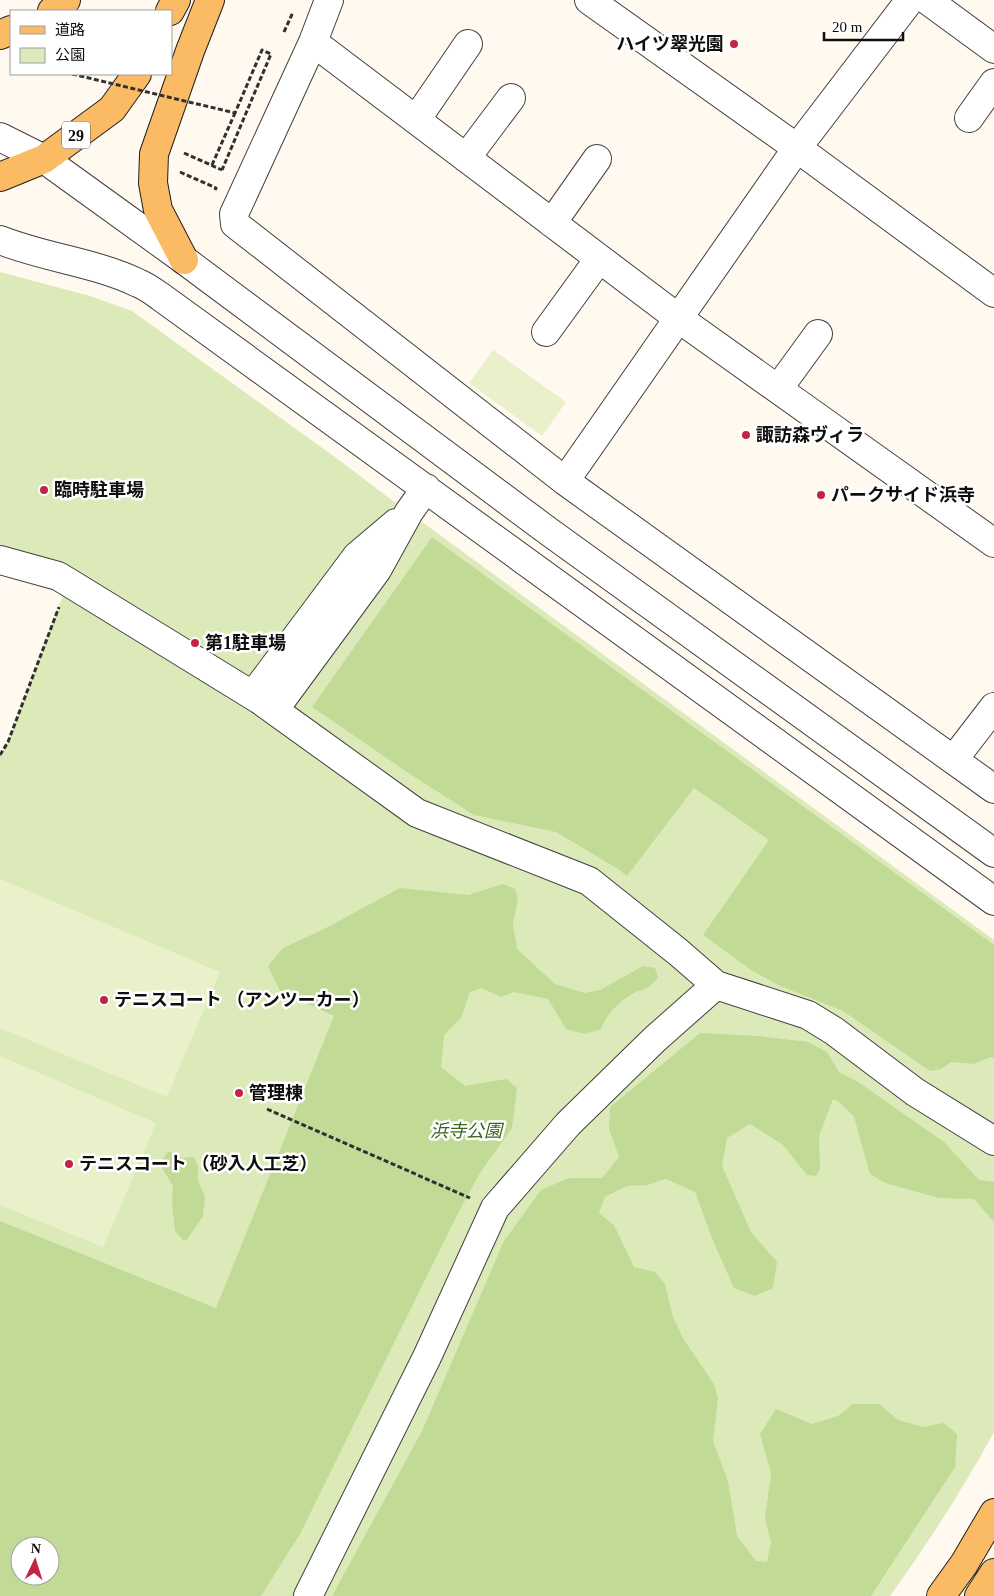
<svg xmlns="http://www.w3.org/2000/svg" width="994" height="1596" font-family="'Times New Roman','Noto Sans JP',serif">
<rect width="100%" height="100%" fill="#fff9ef"/>
<path fill="#dbeab8" fill-rule="evenodd" d="M 0,272 L 90,296 L 132,311 L 339,460 L 385,495 L 994,940 L 994,1432 C 963,1489 928,1543 890,1596 L 0,1596 L 0,755 L 8,742 L 68,582 L 0,560 ZM 20,1546 L 50,1546 L 50,1576 L 20,1576 Z"/>
<path fill="#c1db97" fill-rule="evenodd" d="M 432,537 L 994,945 L 994,1058 L 991,1057 L 973,1064 L 951,1062 L 941,1069 L 930,1071 L 843,1011 L 778,985 L 751,970 L 703,935 L 769,840 L 694,788 L 627,876 L 618,869 L 556,832 L 474,815 L 410,774 L 312,707 Z
M 503,884 L 515,889 L 518,899 L 513,924 L 517,949 L 555,984 L 585,993 L 600,990 L 643,966 L 655,968 L 658,977 C 649,992 642,987 629,996 C 617,1004 606,1015 601,1029 L 585,1034 L 566,1029 L 548,999 L 514,992 L 501,997 L 481,988 L 470,992 L 461,1018 L 444,1035 L 441,1067 L 465,1086 L 506,1079 L 517,1088 L 512,1128 L 480,1173 L 456,1217 L 300,1534 L 261,1596 L 0,1596 L 0,1221 L 216,1308 L 334,1016 L 280,991 L 268,966 L 283,948 L 324,929 L 400,888 L 468,895 ZM 20,1546 L 50,1546 L 50,1576 L 20,1576 Z
M 700,1033 L 758,1036 L 808,1042 L 827,1052 L 839,1072 L 858,1082 L 944,1142 L 979,1180 L 994,1182 L 994,1222 L 974,1199 L 939,1198 L 885,1183 L 870,1174 L 854,1117 L 838,1101 L 833,1099 L 819,1136 L 820,1169 L 816,1176 L 807,1175 L 782,1144 L 750,1124 L 727,1138 L 722,1166 L 751,1232 L 777,1262 L 773,1288 L 755,1296 L 734,1288 L 714,1243 L 695,1192 L 666,1179 L 647,1185 L 627,1186 L 605,1197 L 599,1213 L 614,1225 L 634,1267 L 655,1272 L 665,1284 L 673,1317 L 684,1340 L 714,1384 L 718,1399 L 713,1441 L 728,1481 L 737,1536 L 756,1561 L 767,1562 L 771,1542 L 765,1519 L 771,1473 L 760,1434 L 776,1409 L 812,1424 L 838,1416 L 853,1404 L 879,1404 L 898,1420 L 923,1427 L 943,1423 L 957,1434 L 955,1467 L 871,1596 L 332,1596 L 422,1431 L 504,1241 L 541,1190 L 569,1178 L 602,1178 L 619,1157 L 609,1129 L 610,1107 Z
M 169,1151 L 182,1158 L 194,1157 L 198,1167 L 198,1180 L 205,1197 L 203,1216 L 187,1240 L 183,1240 L 175,1231 L 172,1203 L 173,1186 L 159,1163 Z"/>
<path fill="#eaf1ca" d="M 493,350 L 566,402 L 542,436 L 469,383 Z
M 0,879 L 220,972 L 167,1097 L 0,1028 Z
M 0,1056 L 156,1123 L 103,1247 L 0,1205 Z"/>
<g fill="none" stroke-linecap="round" stroke-linejoin="round">
<g stroke="#414141" stroke-width="30">
<path id="minor" d="M 329,0 L 313,42 L 234,214 L 235,224 L 565,481 L 994,789
M 589,0 L 797,148 L 994,293
M 927,0 L 994,49
M 313,42 L 678,318 L 994,543
M 969,118 L 994,83
M 416,120 L 468,44
M 0,137 L 44,159 L 184,260 L 548,531 L 994,853
M 466,158 L 511,98
M 552,223 L 597,159
M 0,240 C 45,258 94,262 138,283 C 146,286 154,292 161,297 L 994,901
M 546,332 L 599,259
M 778,389 L 818,334
M 565,481 L 797,148 L 910,0
M 0,560 L 58,576 L 68,582 L 260,700 L 417,813 L 589,881 L 678,952 L 716,985 L 808,1015 L 834,1031 L 915,1092 L 994,1141
M 253,695 L 357,556 L 396,523
M 274,710 L 377,570 L 409,512 L 426,488
M 954,759 L 994,707
M 308,1596 L 427,1357 L 495,1208 L 568,1124 L 655,1039 L 716,985"/>
</g>
<g stroke="#1f1f1f" stroke-width="30">
<path id="major" d="M 52,11 L 66,0
M 170,11 L 176,0
M 0,35 L 11,30
M 0,177 L 44,159 L 112,109 L 137,74
M 184,260 L 158,210 L 153,183 L 154,154 L 190,51 L 210,0
M 941,1596 L 964,1564 L 994,1513
M 979,1596 L 994,1573"/>
</g>
<path stroke="#303030" stroke-width="3" stroke-dasharray="5 2.5" stroke-linecap="butt" d="M 284,32 L 293,12
M 184,153 L 222,170
M 212,165 L 235,113
M 180,172 L 216,188 L 215,190
M 0,755 L 8,742 L 59,607
M 267,1109 L 470,1198"/>
<use href="#minor" stroke="#fff" stroke-width="28"/>
<use href="#major" stroke="#fabb64" stroke-width="28"/>
<path stroke="#303030" stroke-width="3" stroke-dasharray="5 2.5" stroke-linecap="butt" d="M 72,74 L 235,113 L 262,50 L 271,54 L 222,170"/>
</g>
<g fill="#c02446" stroke="#fff" stroke-width="2">
<circle cx="734" cy="44" r="5"/>
<circle cx="746" cy="435" r="5"/>
<circle cx="44" cy="490" r="5"/>
<circle cx="821" cy="495" r="5"/>
<circle cx="195" cy="643" r="5"/>
<circle cx="104" cy="1000" r="5"/>
<circle cx="239" cy="1093" r="5"/>
<circle cx="69" cy="1164" r="5"/>
</g>
<g text-anchor="middle" stroke-width="5" stroke-linejoin="round" paint-order="stroke">
<rect fill="#fff" stroke="#565656" stroke-width="1" x="62" y="121.5" width="28" height="27" rx="4"/>
<g font-size="16" font-weight="bold" fill="#0e0e0e">
<text x="76" y="141">29</text>
</g>
<g font-size="18" font-weight="bold" fill="#0e0e0e" stroke="#fff" text-anchor="start">
<text x="724" y="50" text-anchor="end">ハイツ翠光園</text>
<text x="756" y="441">諏訪森ヴィラ</text>
<text x="54" y="496">臨時駐車場</text>
<text x="831" y="501">パークサイド浜寺</text>
<text x="205" y="649">第1駐車場</text>
<text x="114" y="1006">テニスコート （アンツーカー）</text>
<text x="249" y="1099">管理棟</text>
<text x="79" y="1170">テニスコート （砂入人工芝）</text>
</g>
<g font-size="18" font-style="italic" fill="#39671d" stroke="#fff">
<text x="466" y="1137">浜寺公園</text>
</g>
</g>
<rect x="10" y="10" width="162" height="65" fill="#ffffff" stroke="#9f9f9f"/>
<rect x="20" y="26" width="25" height="8" fill="#fabb64" stroke="#9f9f9f"/>
<text x="55" y="35" font-size="15" fill="#0e0e0e">道路</text>
<rect x="20" y="48" width="25" height="15" fill="#dbeab8" stroke="#9f9f9f"/>
<text x="55" y="60" font-size="15" fill="#0e0e0e">公園</text>
<g transform="translate(35 1561) rotate(4)"><circle r="24" fill="#ffffff" stroke="#9f9f9f"/>
<path d="M0-4L9 19L0 12L-9 19Z" fill="#c02446"/>
<text y="-8" font-size="14" font-weight="bold" text-anchor="middle" fill="#0e0e0e">N</text>
</g>
<path d="M824 32v8h79v-8" fill="none" stroke="#0e0e0e" stroke-width="2.5"/>
<text x="832" y="32" font-size="15" fill="#0e0e0e" stroke="#ffffff" stroke-width="4" paint-order="stroke">20 m</text>
</svg>
